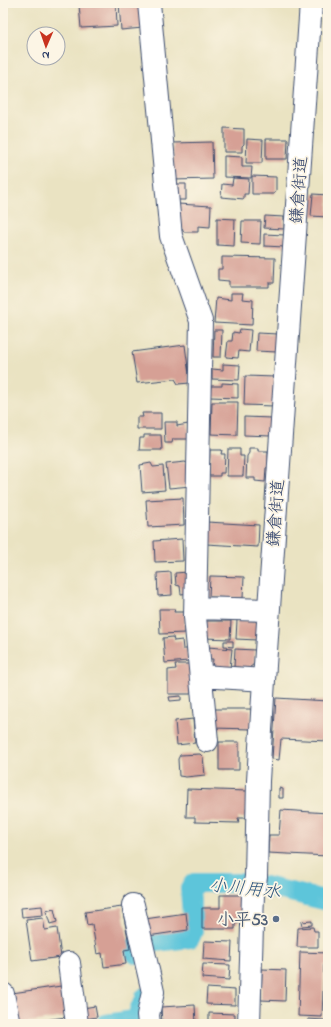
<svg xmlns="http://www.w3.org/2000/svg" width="331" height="1027" font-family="'Indie Flower','Klee One',sans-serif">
<rect width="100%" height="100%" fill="#fcf5e5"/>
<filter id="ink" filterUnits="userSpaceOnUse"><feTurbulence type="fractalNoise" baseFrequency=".025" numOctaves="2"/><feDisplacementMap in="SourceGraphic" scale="8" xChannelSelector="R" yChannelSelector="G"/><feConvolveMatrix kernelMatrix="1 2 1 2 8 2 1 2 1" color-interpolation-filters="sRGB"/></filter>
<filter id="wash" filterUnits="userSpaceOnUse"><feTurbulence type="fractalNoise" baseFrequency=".012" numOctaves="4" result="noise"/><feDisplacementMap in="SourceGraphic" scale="16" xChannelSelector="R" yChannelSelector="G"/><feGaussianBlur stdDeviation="0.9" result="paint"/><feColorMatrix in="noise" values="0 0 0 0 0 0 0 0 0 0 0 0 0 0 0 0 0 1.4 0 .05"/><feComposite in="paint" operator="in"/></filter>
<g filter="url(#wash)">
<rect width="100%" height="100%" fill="#eae3c2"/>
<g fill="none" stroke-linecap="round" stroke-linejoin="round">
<path stroke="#5dc5da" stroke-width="20" d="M 136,954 L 135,948 L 138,944 L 190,938 L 193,931 L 190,888 L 194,883 L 243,883 L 265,886 L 328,901
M 106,1024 L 140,1019 L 139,1010 L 145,1000 L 145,997"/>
</g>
<g id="blocks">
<path fill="#d6a095" d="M 116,3 L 117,26 L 81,28 L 79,5 Z
M 119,3 L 141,3 L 143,28 L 121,30 Z
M 224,128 L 244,129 L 244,144 L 242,146 L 242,152 L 224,152 Z
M 247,139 L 263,140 L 262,163 L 246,163 Z
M 266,139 L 288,139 L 287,159 L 266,159 Z
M 212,142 L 213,179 L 173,180 L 173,143 Z
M 224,156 L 242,157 L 242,167 L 252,167 L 251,178 L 224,177 Z
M 252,176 L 276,177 L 276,190 L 274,194 L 252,194 Z
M 233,178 L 249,179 L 248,194 L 244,194 L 244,199 L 221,197 L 222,184 L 232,185 Z
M 170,184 L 186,184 L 186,200 L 170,200 Z
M 313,194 L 328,195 L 328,217 L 311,216 Z
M 178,204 L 211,206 L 210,227 L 198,226 L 198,232 L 184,232 L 182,228 L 177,228 Z
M 265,216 L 284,217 L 284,229 L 264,228 Z
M 217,218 L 235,219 L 234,246 L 217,245 Z
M 242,221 L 261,221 L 260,244 L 241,243 Z
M 264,234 L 285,235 L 285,247 L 264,246 Z
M 222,257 L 275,258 L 274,283 L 269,283 L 269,287 L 229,287 L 229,281 L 218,280 L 218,269 L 222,269 Z
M 231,293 L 243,293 L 242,299 L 253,300 L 252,325 L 214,323 L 216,298 L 231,300 Z
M 240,329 L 251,330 L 249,352 L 239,351 L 238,358 L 226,357 L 228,341 L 232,341 L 233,332 L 239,333 Z
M 214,330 L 222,330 L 221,357 L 213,357 Z
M 257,333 L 278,334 L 277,352 L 256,351 Z
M 185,345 L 190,383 L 178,384 L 175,379 L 137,383 L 132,352 Z
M 223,364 L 240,365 L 239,380 L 212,379 L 212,369 L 223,370 Z
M 245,376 L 275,377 L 274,406 L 244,405 Z
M 222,383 L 238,384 L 238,398 L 210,397 L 211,386 L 222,386 Z
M 212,402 L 238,402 L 237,435 L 211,434 Z
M 142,413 L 161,413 L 161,429 L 137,429 L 137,417 L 143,417 Z
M 244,417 L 272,418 L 271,436 L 244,435 Z
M 164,422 L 177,422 L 177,426 L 188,424 L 190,439 L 173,439 L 172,443 L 165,443 Z
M 144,435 L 161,435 L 162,450 L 139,450 L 140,438 L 144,438 Z
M 249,448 L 258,448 L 258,451 L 268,451 L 268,467 L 266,468 L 265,482 L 255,481 L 255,478 L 246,478 L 247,456 L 249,453 Z
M 228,449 L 240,449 L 240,456 L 244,456 L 243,476 L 227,476 Z
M 210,450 L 222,450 L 221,454 L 225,454 L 224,473 L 220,473 L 220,476 L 209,476 Z
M 185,462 L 189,464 L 191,486 L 169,488 L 166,464 Z
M 151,463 L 153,467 L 163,466 L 165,490 L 142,492 L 140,465 Z
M 183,498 L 184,525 L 148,527 L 146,500 Z
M 207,522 L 259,525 L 258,547 L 206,544 Z
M 182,539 L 183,561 L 155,562 L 154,541 Z
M 171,572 L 172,595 L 158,596 L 157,573 Z
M 188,572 L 190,593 L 181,594 L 180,586 L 176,585 L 175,573 Z
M 210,576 L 244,577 L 243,598 L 209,597 Z
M 159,609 L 175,609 L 174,612 L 185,612 L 185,633 L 160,634 Z
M 237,620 L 258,621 L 257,640 L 236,639 Z
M 205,621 L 231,621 L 230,639 L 205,638 Z
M 173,637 L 174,641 L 182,640 L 183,649 L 187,649 L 188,661 L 165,663 L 163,638 Z
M 224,641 L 233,641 L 233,647 L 224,646 Z
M 208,647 L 232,649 L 230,669 L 212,668 L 213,659 L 207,659 Z
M 235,649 L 255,650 L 254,664 L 249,668 L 234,667 Z
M 175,664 L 191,664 L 191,694 L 168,694 L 168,670 L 176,669 Z
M 181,696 L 181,700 L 170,701 L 169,697 Z
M 276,698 L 328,701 L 328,741 L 281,739 L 279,760 L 272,759 Z
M 214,709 L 251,709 L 251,729 L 213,728 Z
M 193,719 L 195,743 L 177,745 L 175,721 Z
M 219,742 L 239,742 L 239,770 L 219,770 Z
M 200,754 L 203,757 L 205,775 L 186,777 L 179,776 L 178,759 L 180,755 Z
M 279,788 L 283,789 L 283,798 L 279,798 Z
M 187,789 L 247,791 L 246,818 L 238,818 L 239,823 L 195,822 L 195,817 L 186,817 Z
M 281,810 L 328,813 L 328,856 L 268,853 L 269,835 L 279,835 Z
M 220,895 L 243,895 L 242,912 L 238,912 L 238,923 L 235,923 L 235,929 L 202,929 L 202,908 L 220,908 Z
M 42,906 L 43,915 L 22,917 L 21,908 Z
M 122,907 L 130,949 L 124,950 L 126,964 L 104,967 L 102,953 L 97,954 L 92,924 L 87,925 L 85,912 Z
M 54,909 L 57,922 L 50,924 L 46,911 Z
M 186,913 L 188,930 L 148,936 L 145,919 Z
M 43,918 L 45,930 L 57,928 L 61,957 L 32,961 L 26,920 Z
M 312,921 L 312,925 L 302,926 L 301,922 Z
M 313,927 L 314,931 L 318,931 L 318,947 L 297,947 L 298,928 Z
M 204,941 L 232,942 L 231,961 L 203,959 Z
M 300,952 L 328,953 L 328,966 L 324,965 L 322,1017 L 298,1016 Z
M 203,964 L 230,965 L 229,980 L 202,978 Z
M 262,969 L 286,970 L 285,1001 L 261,1000 Z
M 61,986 L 66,1017 L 17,1024 L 12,993 Z
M 207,988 L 235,990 L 235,1005 L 206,1004 Z
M 195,1005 L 196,1024 L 162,1024 L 161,1007 Z
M 95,1006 L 97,1017 L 85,1019 L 83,1008 Z
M 209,1013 L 235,1014 L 235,1024 L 209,1024 Z
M 308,1019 L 324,1020 L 324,1024 L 308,1024 Z"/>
</g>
</g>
<g filter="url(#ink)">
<use href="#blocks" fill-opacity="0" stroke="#3a4a6d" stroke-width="1"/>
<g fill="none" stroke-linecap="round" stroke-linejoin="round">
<g stroke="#3a4a6d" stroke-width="24">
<path id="minor" d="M 149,3 L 171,236 L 201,321 L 195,617 L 207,741
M 196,608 L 268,610
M 201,676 L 264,680
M 133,905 L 153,992 L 148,1015 L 149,1024
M 69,963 L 77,1024
M 3,994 L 9,1024
M 249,1024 L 253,894 L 256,877 L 258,781 L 264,680 L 311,3"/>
</g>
<use href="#minor" stroke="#fff" stroke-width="22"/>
</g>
</g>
<circle fill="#5c6f8a" stroke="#fcf5e5" stroke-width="1.5" cx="276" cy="919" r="4"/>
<g text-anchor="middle" stroke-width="3.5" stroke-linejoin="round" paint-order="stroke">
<g font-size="17" fill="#1b2f5e" stroke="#fcf5e5">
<text transform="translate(298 190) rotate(-86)" y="6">鎌倉街道</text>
<text transform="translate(275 513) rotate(-86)" y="6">鎌倉街道</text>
</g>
<g font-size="17" font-weight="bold" fill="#4e5e75" stroke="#fcf5e5" text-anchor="end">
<text x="268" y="925">小平53</text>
</g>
<g font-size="18" font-style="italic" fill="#2c547d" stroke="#fcf5e5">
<text transform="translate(245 888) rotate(6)" y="6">小川用水</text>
</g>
</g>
<rect width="331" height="1027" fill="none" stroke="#fcf5e5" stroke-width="16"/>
<g transform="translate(46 46) rotate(182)"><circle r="19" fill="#fcf5e5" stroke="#a2a6af"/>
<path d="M0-3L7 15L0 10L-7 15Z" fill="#c8321e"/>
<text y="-6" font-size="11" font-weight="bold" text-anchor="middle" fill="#1b2f5e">N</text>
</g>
</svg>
